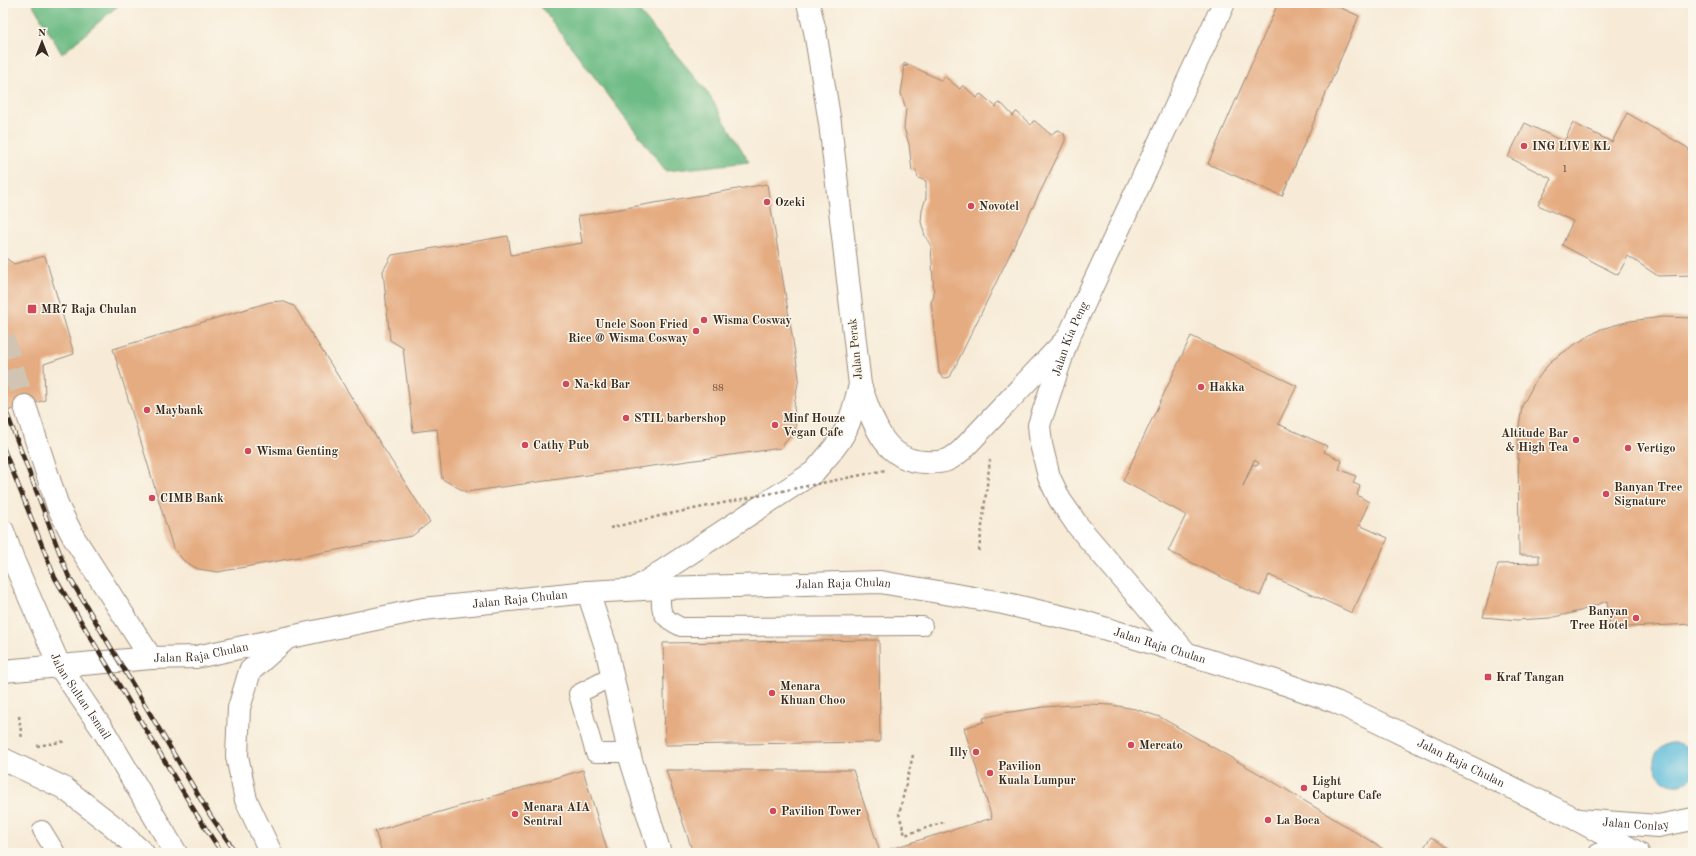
<svg xmlns="http://www.w3.org/2000/svg" width="1696" height="856" font-family="'Old Standard TT',serif">
<rect width="100%" height="100%" fill="#fbf7ec"/>
<filter id="ink" filterUnits="userSpaceOnUse"><feTurbulence type="fractalNoise" baseFrequency=".025" numOctaves="2"/><feDisplacementMap in="SourceGraphic" scale="8" xChannelSelector="R" yChannelSelector="G"/><feConvolveMatrix kernelMatrix="1 2 1 2 8 2 1 2 1" color-interpolation-filters="sRGB"/></filter>
<filter id="wash" filterUnits="userSpaceOnUse"><feTurbulence type="fractalNoise" baseFrequency=".012" numOctaves="4" result="noise"/><feDisplacementMap in="SourceGraphic" scale="16" xChannelSelector="R" yChannelSelector="G"/><feGaussianBlur stdDeviation="0.9" result="paint"/><feColorMatrix in="noise" values="0 0 0 0 0 0 0 0 0 0 0 0 0 0 0 0 0 1.4 0 .05"/><feComposite in="paint" operator="in"/></filter>
<g filter="url(#wash)">
<rect width="100%" height="100%" fill="#f7ebd7"/>
<path fill="#6ebc85" stroke="#547352" d="M 32,3 L 121,3 L 62,54 Z
M 538,3 L 632,3 L 706,90 L 749,162 L 666,171 Z"/>
<path fill="#5bbcd9" stroke="#4b737c" d="M 1671,743 C 1680,743 1688,745 1693,753 L 1693,775 C 1671,807 1631,755 1671,743 Z"/>
<g id="blocks">
<path fill="#e5ac81" fill-rule="evenodd" d="M 1278,3 L 1330,3 L 1359,16 L 1282,196 L 1208,164 Z
M 905,63 L 907,65 L 904,66 L 905,67 L 908,66 L 908,64 L 942,81 L 944,76 L 960,89 L 962,86 L 964,86 L 977,98 L 980,94 L 982,95 L 996,107 L 998,103 L 1003,105 L 1013,116 L 1016,112 L 1017,112 L 1031,125 L 1033,121 L 1035,121 L 1050,134 L 1052,135 L 1055,131 L 1059,130 L 1064,134 L 1065,137 L 1065,141 L 952,373 L 950,377 L 945,378 L 941,376 L 939,372 L 931,302 L 934,296 L 931,246 L 925,236 L 921,222 L 922,210 L 926,198 L 926,181 L 918,178 L 916,170 L 912,171 L 909,144 L 904,128 L 906,109 L 901,93 L 904,74 L 903,65 Z
M 1627,113 L 1688,148 L 1693,159 L 1693,275 L 1658,276 L 1628,256 L 1618,275 L 1562,245 L 1573,221 L 1538,205 L 1552,179 L 1508,157 L 1525,123 L 1564,142 L 1573,123 L 1612,142 Z
M 767,184 L 799,377 L 794,406 L 796,428 L 781,448 L 466,492 L 442,479 L 437,429 L 413,432 L 403,348 L 390,340 L 383,271 L 392,255 L 508,236 L 511,255 L 582,243 L 578,216 Z
M 3,256 L 14,264 L 45,256 L 74,354 L 44,364 L 45,400 L 3,412 Z
M 282,301 L 294,306 L 430,522 L 412,536 L 218,572 L 198,569 L 184,561 L 173,548 L 113,349 L 270,302 Z
M 1663,317 L 1693,318 L 1693,624 L 1610,628 L 1607,601 L 1580,611 L 1550,618 L 1517,620 L 1483,617 L 1498,564 L 1539,563 L 1539,555 L 1519,555 L 1518,434 L 1522,406 L 1535,382 L 1551,361 L 1577,343 L 1601,329 L 1630,321 Z
M 1191,336 L 1297,386 L 1278,424 L 1327,446 L 1324,452 L 1342,461 L 1339,469 L 1356,476 L 1353,483 L 1360,486 L 1357,495 L 1369,502 L 1359,525 L 1388,538 L 1352,613 L 1269,575 L 1260,596 L 1168,551 L 1186,515 L 1123,481 ZM 1254,460 L 1259,463 L 1257,466 L 1253,464 L 1243,486 Z
M 879,640 L 880,742 L 665,745 L 663,643 Z
M 1087,704 L 1112,705 L 1135,709 L 1160,717 L 1277,784 L 1390,853 L 693,853 L 666,770 L 853,770 L 880,852 L 992,818 L 964,728 L 984,722 L 983,718 L 1004,713 L 1044,707 Z
M 583,770 L 608,853 L 382,853 L 375,831 Z
M 1431,837 L 1456,853 L 1420,853 Z"/>
</g>
</g>
<g filter="url(#ink)">
<use href="#blocks" fill-opacity="0" stroke="#998a7a" stroke-width="1"/>
<g fill="none" stroke-linecap="round" stroke-linejoin="round">
<path stroke="#d1c4b2" stroke-width="22" stroke-dasharray="22 11" stroke-linecap="butt" d="M 3,337 L 25,406"/>
<g stroke="#998a7a" stroke-width="20">
<path id="service" d="M 661,588 C 661,611 658,616 681,627 L 923,626
M 613,676 L 578,694 L 595,753 L 629,753
M 42,830 L 56,853
M 1598,853 L 1621,843"/>
</g>
<g stroke="#998a7a" stroke-width="24">
<path id="minor" d="M 588,592 L 606,647 L 630,757 L 660,853"/>
</g>
<g stroke="#998a7a" stroke-width="24">
<g id="tertiary">
<path d="M 860,385 C 872,418 882,461 925,462 C 943,463 948,462 962,450 L 1064,342"/>
<path d="M 635,589 L 814,472 C 824,460 835,449 843,435 C 852,420 855,402 860,385 L 830,123 L 815,31 L 808,3"/>
<path id="s1" d="M 1187,654 L 1078,526 L 1060,500 L 1049,477 L 1041,444 L 1039,425 L 1068,338 L 1224,3"/>
<path id="s2" d="M 1578,820 L 1658,826 L 1693,819"/>
</g>
</g>
<g stroke="#998a7a" stroke-width="24">
<g id="secondary">
<path d="M 25,406 L 58,507 L 74,538 L 151,658"/>
<path id="s3" d="M 3,531 L 14,562 L 60,667 L 105,733 L 176,853"/>
<path id="s4" d="M 3,671 L 151,658 L 196,657 L 423,609 L 588,592 L 661,588 L 880,582 L 1003,603 L 1084,622 L 1285,684 L 1336,702 L 1378,722 L 1578,820 L 1638,853"/>
<path d="M 3,759 L 64,788 L 113,826 L 143,853"/>
<path d="M 271,853 L 246,800 L 237,756 L 239,708 L 250,671 L 287,638"/>
</g>
</g>
<path stroke="#998a7a" stroke-width="2.5" stroke-dasharray="3 3" stroke-linecap="butt" d="M 610,528 L 664,515
M 979,551 L 990,460
M 19,716 L 22,739
M 37,746 L 66,741
M 913,755 L 899,814 L 905,835 L 944,822"/>
<use href="#service" stroke="#fff" stroke-width="18"/>
<use href="#minor" stroke="#fff" stroke-width="22"/>
<use href="#tertiary" stroke="#fff" stroke-width="22"/>
<use href="#secondary" stroke="#fff" stroke-width="22"/>
<g stroke="#3b2a1e" stroke-width="4.5">
<path id="rail" d="M 6,411 L 68,575 L 210,815 L 236,853
M 3,447 L 55,578 L 197,815 L 222,853"/>
</g>
<use href="#rail" stroke="#fbf7ec" stroke-width="3" stroke-dasharray="9" stroke-linecap="butt"/>
<path stroke="#998a7a" stroke-width="2.5" stroke-dasharray="3 3" stroke-linecap="butt" d="M 664,515 L 886,470"/>
</g>
</g>
<g fill="#d1495b" stroke="#fbf7ec" stroke-width="1.5">
<circle cx="1524" cy="146" r="4"/>
<circle cx="767" cy="202" r="4"/>
<circle cx="971" cy="206" r="4"/>
<rect x="27" y="304" width="10" height="10" rx="2"/>
<circle cx="704" cy="320" r="4"/>
<circle cx="696" cy="331" r="4"/>
<circle cx="566" cy="384" r="4"/>
<circle cx="1201" cy="387" r="4"/>
<circle cx="147" cy="410" r="4"/>
<circle cx="626" cy="418" r="4"/>
<circle cx="775" cy="425" r="4"/>
<circle cx="1576" cy="440" r="4"/>
<circle cx="525" cy="445" r="4"/>
<circle cx="1628" cy="448" r="4"/>
<circle cx="248" cy="451" r="4"/>
<circle cx="1606" cy="494" r="4"/>
<circle cx="152" cy="498" r="4"/>
<circle cx="1636" cy="618" r="4"/>
<rect x="1484" y="673" width="8" height="8" rx="2"/>
<circle cx="772" cy="693" r="4"/>
<circle cx="1131" cy="745" r="4"/>
<circle cx="976" cy="752" r="4"/>
<circle cx="990" cy="773" r="4"/>
<circle cx="1304" cy="788" r="4"/>
<circle cx="773" cy="811" r="4"/>
<circle cx="515" cy="814" r="4"/>
<circle cx="1268" cy="820" r="4"/>
</g>
<g text-anchor="middle" stroke-width="3" stroke-linejoin="round" paint-order="stroke">
<g font-size="10" fill="#664a37">
<text x="1565" y="172">1</text>
<text x="718" y="391">88</text>
</g>
<g font-size="12" font-weight="bold" fill="#3b2a1e" stroke="#fbf7ec" text-anchor="start">
<text x="1532" y="150">ING LIVE KL</text>
<text x="775" y="206">Ozeki</text>
<text x="979" y="210">Novotel</text>
<text x="41" y="313">MR7 Raja Chulan</text>
<text x="712" y="324">Wisma Cosway</text>
<text x="688" y="328" text-anchor="end">Uncle Soon Fried<tspan x="688" dy="14">Rice @ Wisma Cosway</tspan></text>
<text x="574" y="388">Na-kd Bar</text>
<text x="1209" y="391">Hakka</text>
<text x="155" y="414">Maybank</text>
<text x="634" y="422">STIL barbershop</text>
<text x="783" y="422">Minf Houze<tspan x="783" dy="14">Vegan Cafe</tspan></text>
<text x="1568" y="437" text-anchor="end">Altitude Bar<tspan x="1568" dy="14">&amp; High Tea</tspan></text>
<text x="533" y="449">Cathy Pub</text>
<text x="1636" y="452">Vertigo</text>
<text x="256" y="455">Wisma Genting</text>
<text x="1614" y="491">Banyan Tree<tspan x="1614" dy="14">Signature</tspan></text>
<text x="160" y="502">CIMB Bank</text>
<text x="1628" y="615" text-anchor="end">Banyan<tspan x="1628" dy="14">Tree Hotel</tspan></text>
<text x="1496" y="681">Kraf Tangan</text>
<text x="780" y="690">Menara<tspan x="780" dy="14">Khuan Choo</tspan></text>
<text x="1139" y="749">Mercato</text>
<text x="968" y="756" text-anchor="end">Illy</text>
<text x="998" y="770">Pavilion<tspan x="998" dy="14">Kuala Lumpur</tspan></text>
<text x="1312" y="785">Light<tspan x="1312" dy="14">Capture Cafe</tspan></text>
<text x="523" y="811">Menara AIA<tspan x="523" dy="14">Sentral</tspan></text>
<text x="781" y="815">Pavilion Tower</text>
<text x="1276" y="824">La Boca</text>
</g>
<g font-size="12" fill="#3b2a1e" stroke="#fbf7ec">
<text dy="4" stroke="none"><textPath href="#s1" startOffset="370">Jalan Kia Peng</textPath></text>
<text transform="translate(855 349) rotate(-96)" y="4">Jalan Perak</text>
<text dy="4" stroke="none"><textPath href="#s4" startOffset="847">Jalan Raja Chulan</textPath></text>
<text dy="4" stroke="none"><textPath href="#s4" startOffset="523">Jalan Raja Chulan</textPath></text>
<text dy="4" stroke="none"><textPath href="#s4" startOffset="1171">Jalan Raja Chulan</textPath></text>
<text dy="4" stroke="none"><textPath href="#s4" startOffset="199">Jalan Raja Chulan</textPath></text>
<text dy="4" stroke="none"><textPath href="#s3" startOffset="183">Jalan Sultan Ismail</textPath></text>
<text dy="4" stroke="none"><textPath href="#s4" startOffset="1495">Jalan Raja Chulan</textPath></text>
<text dy="4" stroke="none"><textPath href="#s2" startOffset="58">Jalan Conlay</textPath></text>
</g>
</g>
<rect width="1696" height="856" fill="none" stroke="#fbf7ec" stroke-width="16"/>
<g transform="translate(42 42)" stroke="#fbf7ec" stroke-width="3" paint-order="stroke">
<path d="M0-3L7 15L0 10L-7 15Z" fill="#3b2a1e"/>
<text y="-6" font-size="11" font-weight="bold" text-anchor="middle" fill="#3b2a1e">N</text>
</g>
</svg>
